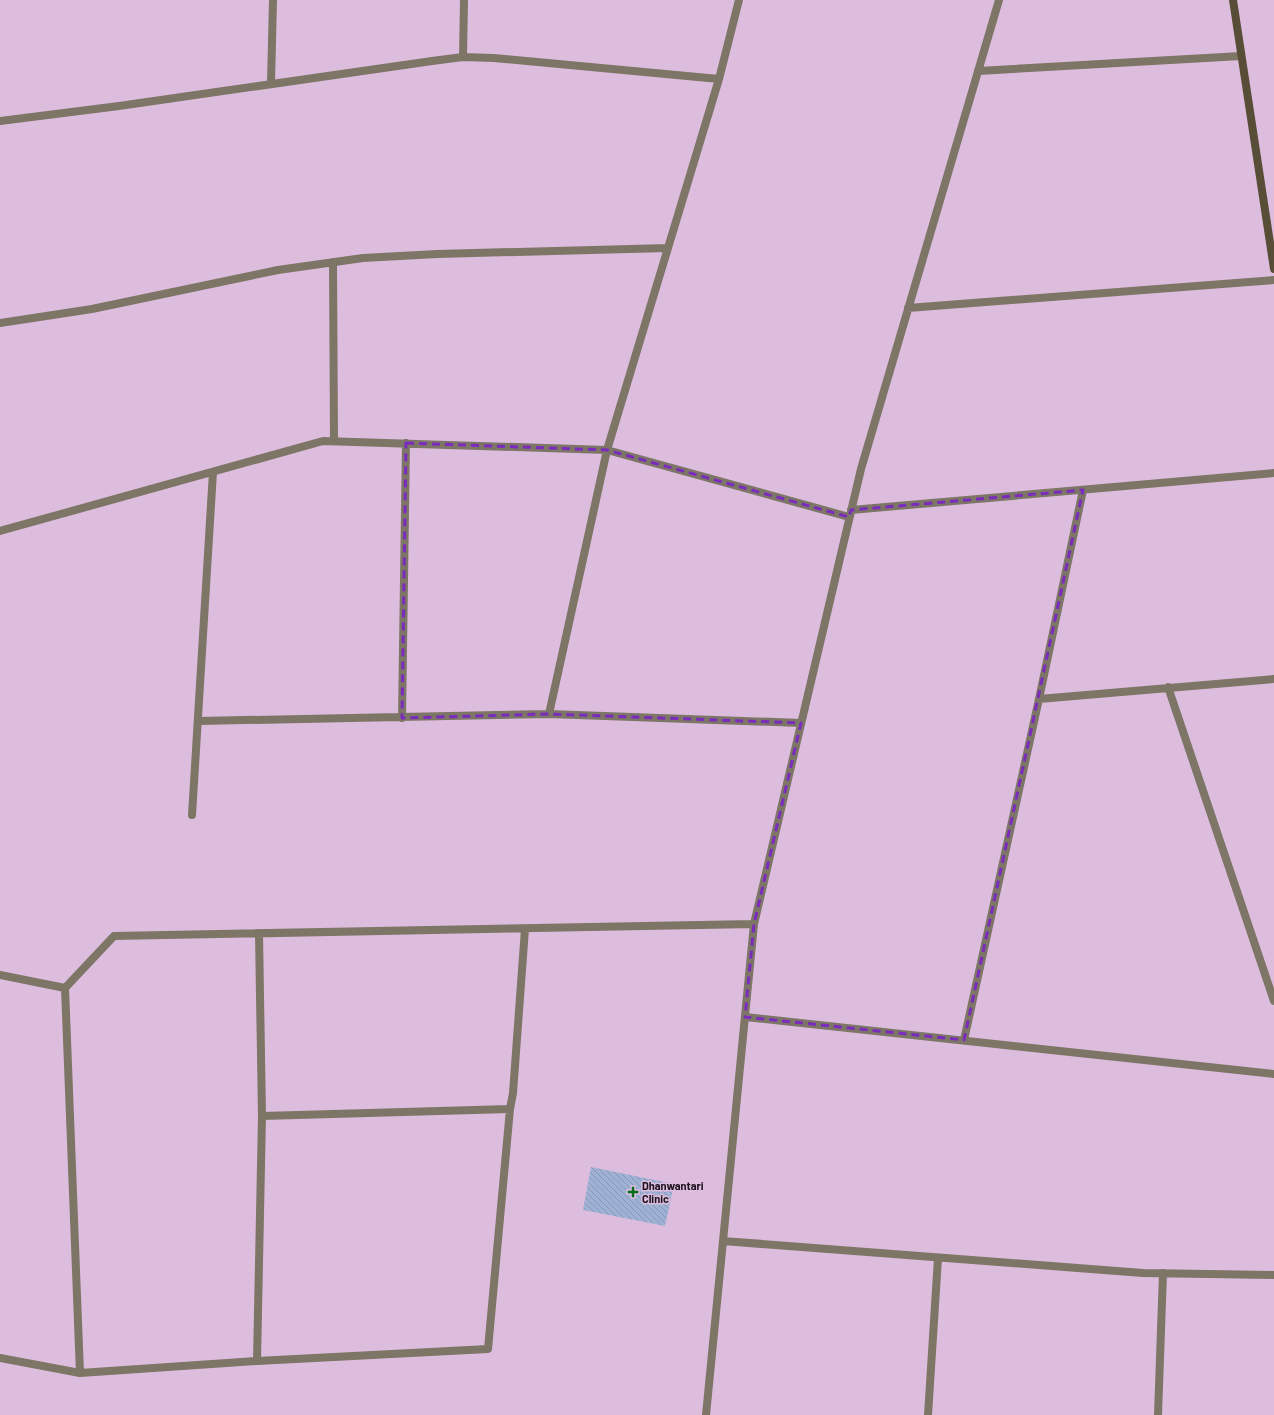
<svg xmlns="http://www.w3.org/2000/svg" width="1274" height="1415" font-family="Barlow,sans-serif">
<defs>
<pattern id="building-back-hatch" width="6" height="6" patternUnits="userSpaceOnUse"><rect width="6" height="6" fill="#a0b1d6"/><path d="M-1 5l2 2M0 0l6 6M5-1l2 2" fill="none" stroke="#8997b7"/></pattern>
</defs>
<rect width="100%" height="100%" fill="#ddbdde"/>
<path fill="url(#building-back-hatch)" d="M 591,1167 L 674,1184 L 665,1226 L 583,1210 Z"/>
<g fill="none" stroke-linecap="round" stroke-linejoin="round">
<path stroke="#7d7565" stroke-width="8" d="M 463,57 L 464,0
M 978,71 L 1241,56
M 271,83 L 273,0
M 0,121 L 119,106 L 432,61 L 463,57 L 494,58 L 719,79
M 333,262 L 334,441
M 908,308 L 1274,280
M 0,323 L 92,309 L 278,270 L 363,258 L 437,254 L 668,248
M 851,510 L 1274,473
M 0,531 L 323,441 L 607,450 L 849,517
M 1168,687 L 1274,1001
M 1039,699 L 1274,679
M 549,714 L 607,450 L 719,79 L 739,0
M 402,718 L 406,443
M 198,721 L 549,714 L 801,723
M 192,815 L 213,472
M 0,975 L 65,988 L 114,936 L 754,924
M 745,1017 L 1274,1074
M 964,1040 L 1039,699 L 1083,490
M 262,1116 L 510,1109
M 723,1241 L 1143,1273 L 1274,1275
M 0,1358 L 80,1373 L 65,988
M 257,1361 L 262,1116 L 259,934
M 80,1373 L 257,1361 L 488,1349 L 510,1109 L 513,1093 L 525,929
M 706,1415 L 754,924 L 861,469 L 999,0
M 928,1415 L 938,1258
M 1158,1415 L 1163,1273"/>
<path stroke="#584d37" stroke-width="8" d="M 1233,0 L 1274,269"/>
</g>
<path fill="none" stroke="#7b2cbf" stroke-width="3" stroke-dasharray="8 5" stroke-linejoin="round" d="M 406,443 L 607,450 L 849,517 L 851,510 L 1083,490 L 964,1040 L 745,1017 L 754,924 L 801,723 L 549,714 L 402,718 Z"/>
<path fill="#046d1c" stroke="#ddbdde" stroke-width="1.5" d="M631 1186h4v4h4v4h-4v4h-4v-4h-4v-4h4z"/>
<g text-anchor="middle" stroke-width="3" stroke-linejoin="round" paint-order="stroke">
<g font-size="11" font-weight="bold" fill="#1d121e" stroke="#ddbdde" text-anchor="start">
<text x="642" y="1190">Dhanwantari<tspan x="642" dy="13">Clinic</tspan></text>
</g>
</g>
</svg>
